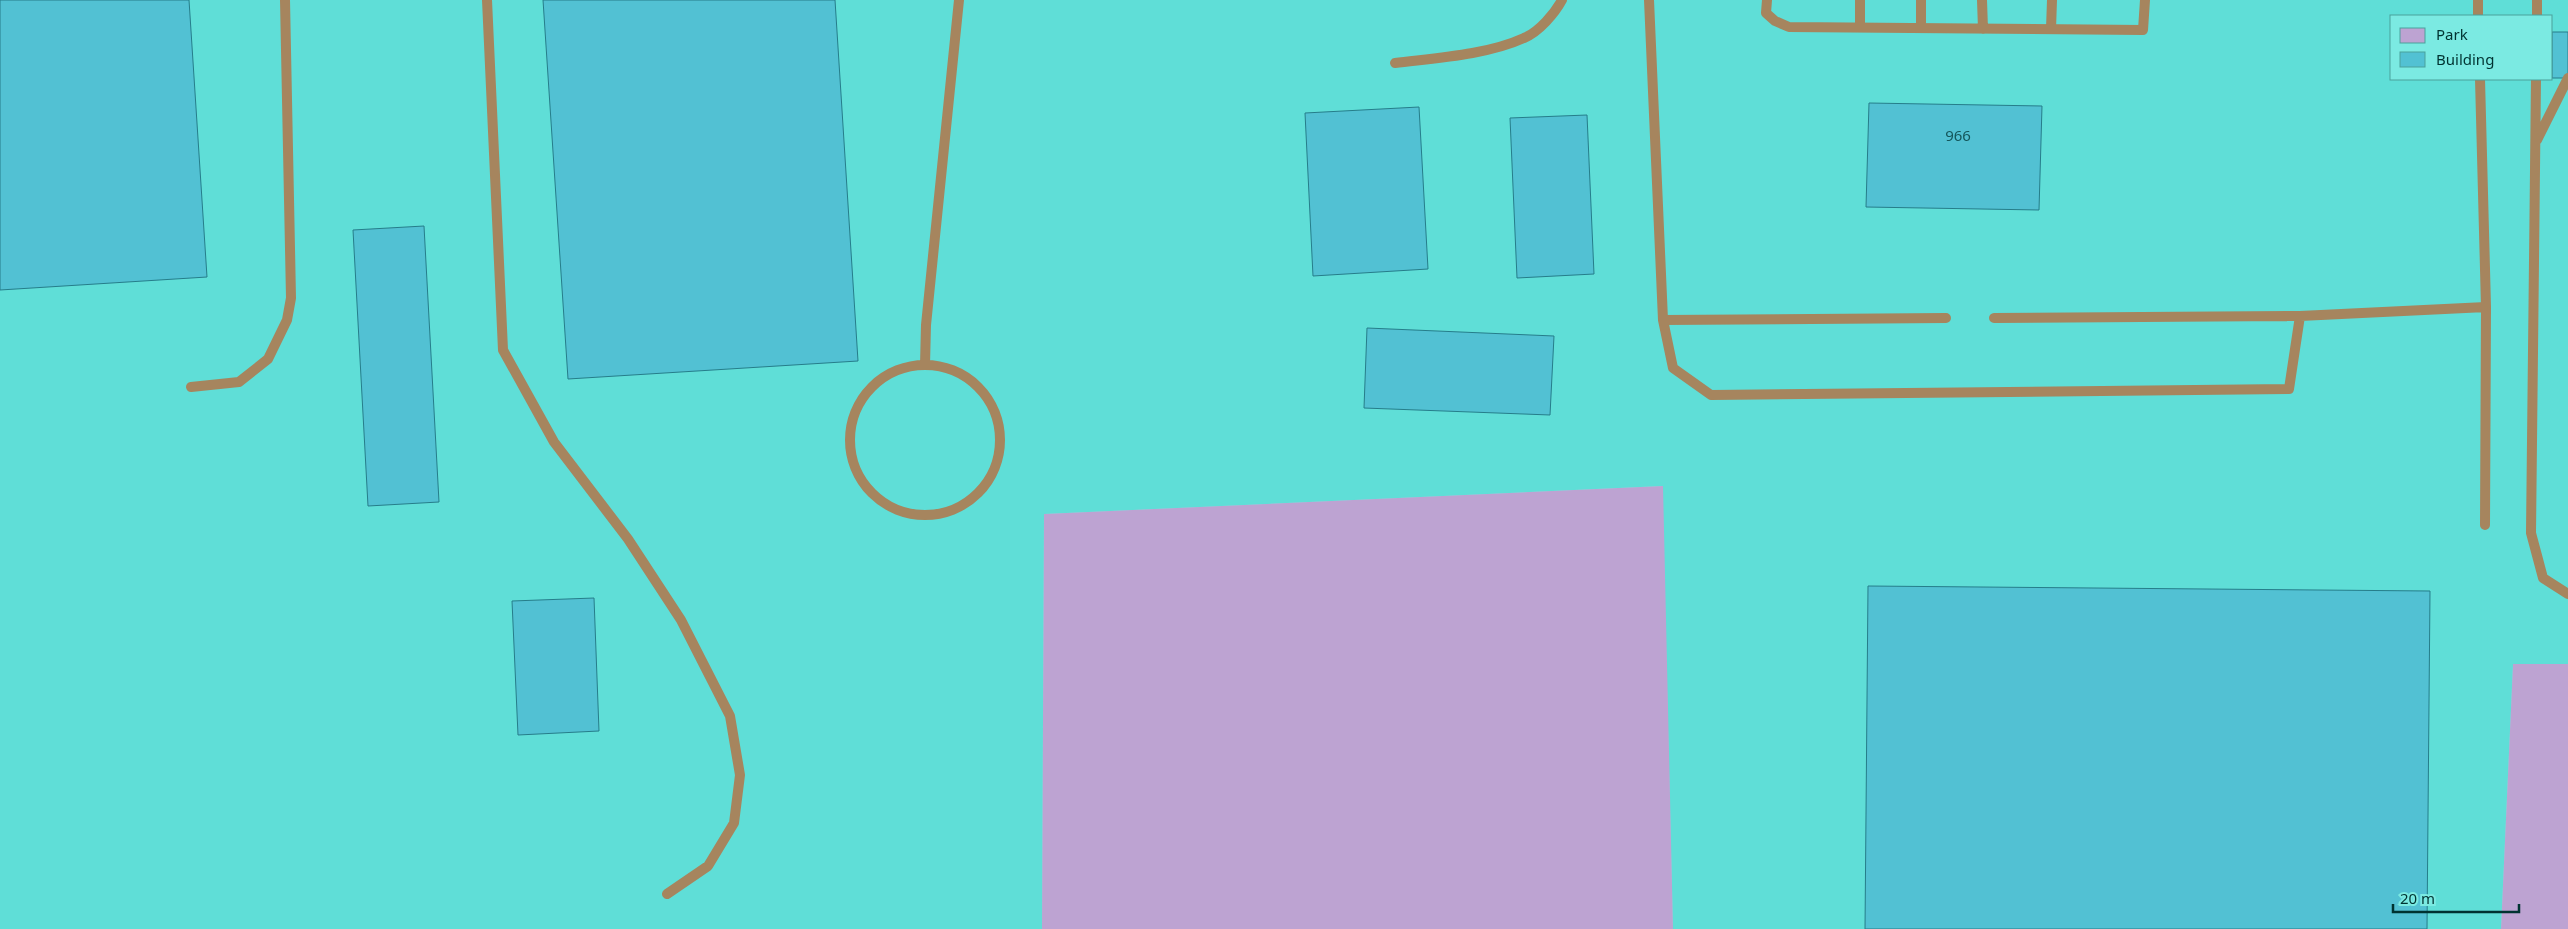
<svg xmlns="http://www.w3.org/2000/svg" width="2568" height="929" font-family="'Noto Sans',sans-serif">
<rect width="100%" height="100%" fill="#7beae2"/>
<path fill="#5fded7" fill-rule="evenodd" d="M 0,0 L 2568,0 L 2568,664 L 2513,665 L 2501,929 L 1673,929 L 1662,486 L 1044,514 L 1042,929 L 0,929 ZM 2392,16 L 2552,16 L 2552,79 L 2392,79 Z"/>
<path fill="#bda3d2" d="M 1663,486 L 1673,929 L 1042,929 L 1044,514 Z
M 2513,664 L 2568,664 L 2568,929 L 2501,929 Z"/>
<path fill="#52c1d3" stroke="#267d8a" d="M 0,0 L 189,0 L 207,277 L 0,290 Z
M 543,0 L 835,0 L 858,361 L 568,379 Z
M 2552,32 L 2568,32 L 2568,78 L 2552,78 Z
M 1869,103 L 2042,106 L 2039,210 L 1866,207 Z
M 1419,107 L 1428,269 L 1313,276 L 1305,113 Z
M 1587,115 L 1594,274 L 1517,278 L 1510,118 Z
M 424,226 L 439,502 L 368,506 L 353,230 Z
M 1367,328 L 1554,336 L 1550,415 L 1364,408 Z
M 1868,586 L 2430,591 L 2427,929 L 1865,929 Z
M 594,598 L 599,731 L 518,735 L 512,601 Z"/>
<g fill="none" stroke-linecap="round" stroke-linejoin="round">
<path stroke="#a6855e" stroke-width="10" d="M 487,0 L 503,350 L 554,442 L 628,539 L 681,620 L 730,716 L 740,775 L 734,823 L 708,866 L 667,894
M 1649,0 L 1663,320 L 1673,368 L 1711,395 L 2289,389 L 2300,316 L 2486,307
M 1767,0 L 1766,13 L 1775,21 L 1789,27 L 2143,30 L 2145,0
M 1860,0 L 1860,27
M 1921,0 L 1921,28
M 1982,0 L 1983,29
M 2478,0 L 2478,16
M 2537,16 L 2537,0
M 2051,29 L 2052,0
M 1395,63 C 1435,58 1487,55 1524,38 C 1539,32 1555,13 1562,0
M 2480,79 L 2486,307 L 2485,525
M 2536,79 L 2531,533 L 2543,578 L 2568,594
M 2537,140 L 2568,78
M 1994,318 L 2300,316
M 1663,320 L 1946,318
M 925,365 L 926,325 L 959,0
M850 440a75 75 0 1 1 150 0a75 75 0 1 1-150 0Z
M 191,387 L 239,382 L 268,359 L 287,320 L 291,298 L 285,0"/>
</g>
<g text-anchor="middle" stroke-width="5" stroke-linejoin="round" paint-order="stroke">
<g font-size="15" fill="#14565a">
<text x="1958" y="141">966</text>
</g>
</g>
<rect x="2390" y="15" width="162" height="65" fill="#7beae2" stroke="#4aa19b"/>
<rect x="2400" y="28" width="25" height="15" fill="#bda3d2" stroke="#4aa19b"/>
<text x="2436" y="40" font-size="15" fill="#003331">Park</text>
<rect x="2400" y="52" width="25" height="15" fill="#52c1d3" stroke="#4aa19b"/>
<text x="2436" y="65" font-size="15" fill="#003331">Building</text>
<path d="M2393 904v8h126v-8" fill="none" stroke="#003331" stroke-width="2.5"/>
<text x="2400" y="904" font-size="15" fill="#003331" stroke="#7beae2" stroke-width="4" paint-order="stroke">20 m</text>
</svg>
